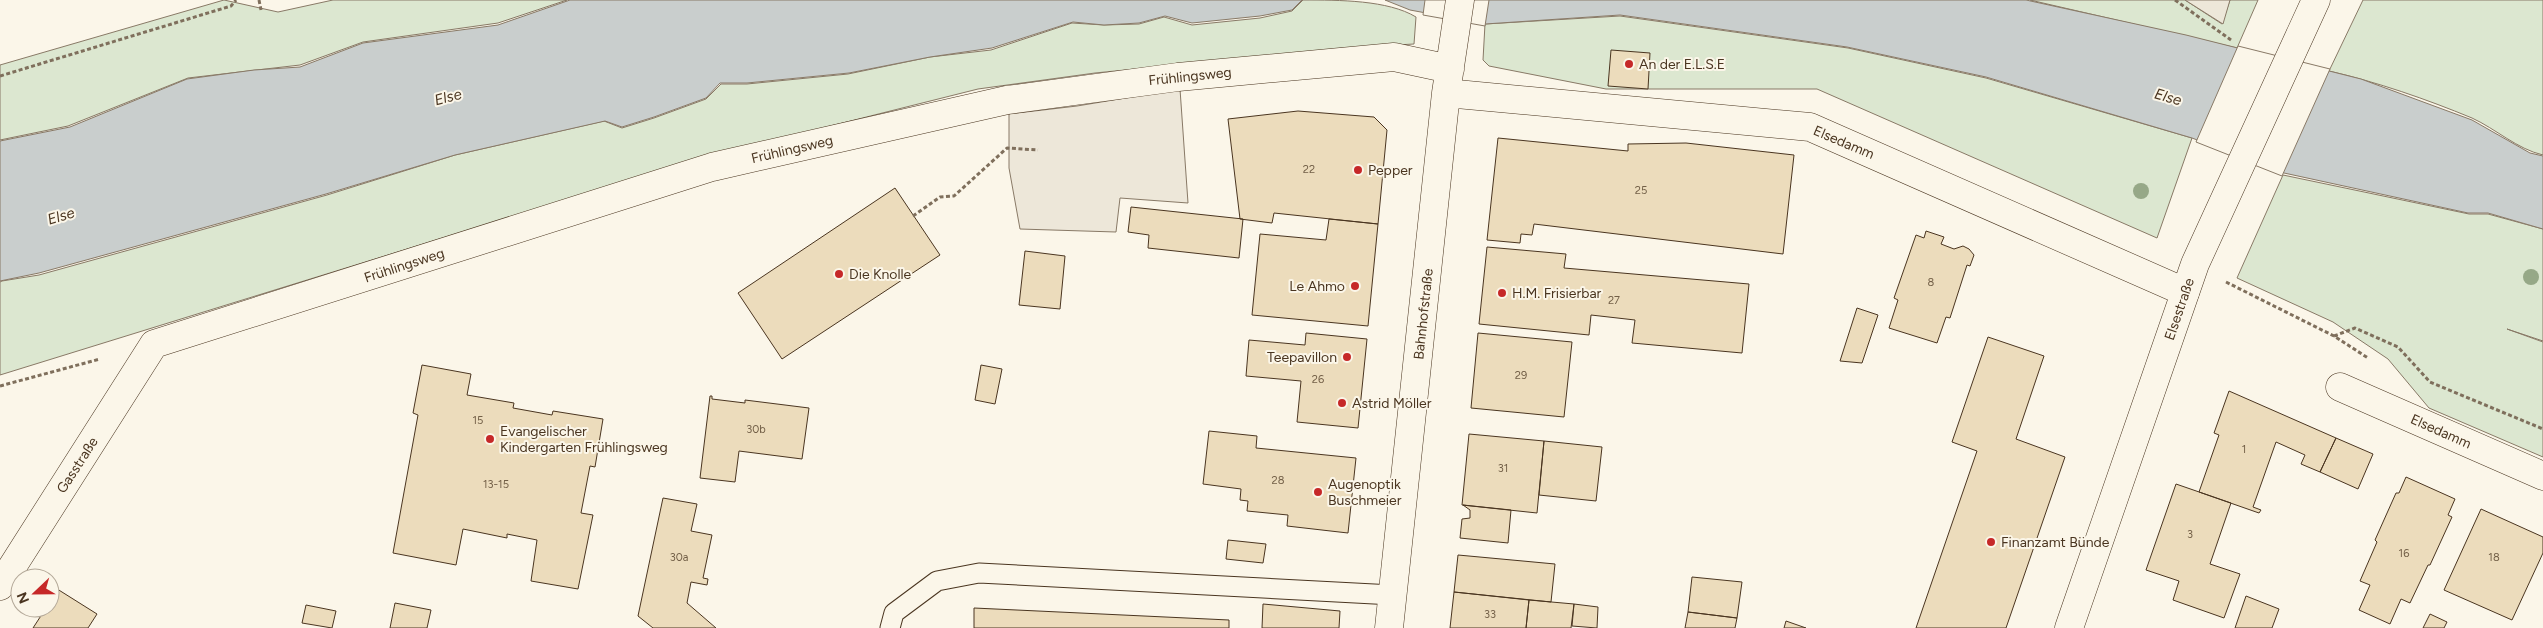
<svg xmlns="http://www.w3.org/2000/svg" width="2543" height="628" font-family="Figtree,sans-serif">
<rect width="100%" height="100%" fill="#fbf6e9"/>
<path fill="#dce7d0" stroke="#887966" d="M 224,0 L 278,12 L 333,0 L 567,0 L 498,23 L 363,42 L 300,65 L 188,78 L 68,126 L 0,140 L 0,65 Z
M 1303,0 C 1339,0 1388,0 1416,17 L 1414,44 L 1344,48 L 1095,73 L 978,89 L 695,160 L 0,375 L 0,282 L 2,281 L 39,275 L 327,195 L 455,155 L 604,121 L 622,128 L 654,118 L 706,99 L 721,84 L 747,84 L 848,74 L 930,57 L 991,50 L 1072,23 L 1104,25 L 1139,24 L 1164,17 L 1192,25 L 1260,18 L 1292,11 Z
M 2030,0 L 2185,0 L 2222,24 L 2230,0 L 2258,0 L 2237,48 Z
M 2363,0 L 2543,0 L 2543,155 C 2517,149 2496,129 2472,118 C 2426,99 2377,82 2329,71 Z
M 1620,16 L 1848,48 L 1986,78 L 2192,138 L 2157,238 L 1817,89 L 1606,89 L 1489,66 L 1483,60 L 1485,24 Z
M 2283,175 L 2469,214 L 2488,214 L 2543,229 L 2543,341 L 2507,329 L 2543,342 L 2543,457 L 2429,408 L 2388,359 L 2333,322 L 2237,278 Z"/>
<path fill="#ede7d9" stroke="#887966" d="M 2185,0 L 2230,0 L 2223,24 Z
M 1180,89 L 1188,203 L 1120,198 L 1116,232 L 1020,229 L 1009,168 L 1009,114 L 1077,106 Z"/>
<path fill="#c9cecd" stroke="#887966" d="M 570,0 L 1302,0 L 1292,10 L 1260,16 L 1192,23 L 1165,16 L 1139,23 L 1104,25 L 1073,22 L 992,48 L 930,57 L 849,73 L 747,83 L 720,83 L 706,98 L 654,117 L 622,127 L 605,121 L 455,155 L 326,194 L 39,273 L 0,281 L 0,141 L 70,127 L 187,79 L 254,70 L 300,67 L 363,43 L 498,25 Z
M 1385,0 L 2026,0 L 2186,35 L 2361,79 L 2472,120 L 2530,153 L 2543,156 L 2543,229 L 2488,213 L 2468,213 L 2284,173 L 2192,138 L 1986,77 L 1847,47 L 1620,15 L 1485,24 L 1410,10 Z"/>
<path fill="#fbf6e9" stroke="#887966" d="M 1425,0 L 1489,0 L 1485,26 L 1423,15 Z
M 2238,46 L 2330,69 L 2282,176 L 2196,142 Z"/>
<path fill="#ecdcbc" stroke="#4a3520" d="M 1611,50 L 1650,53 L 1648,89 L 1608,86 Z
M 1298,111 L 1374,117 L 1387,130 L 1378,224 L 1274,213 L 1272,223 L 1240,219 L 1228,119 Z
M 1498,138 L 1628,151 L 1628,144 L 1686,143 L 1794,155 L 1783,254 L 1534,224 L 1532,235 L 1521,234 L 1520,243 L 1487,240 Z
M 895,188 L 940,255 L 782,359 L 738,293 Z
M 1131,207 L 1243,219 L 1239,258 L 1148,248 L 1149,235 L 1128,232 Z
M 1329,219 L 1378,224 L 1368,326 L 1252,315 L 1260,234 L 1326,240 Z
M 1926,231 L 1944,237 L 1941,244 L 1954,249 L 1963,246 L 1969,249 L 1974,255 L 1970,266 L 1967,265 L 1950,318 L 1946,317 L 1937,343 L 1889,328 L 1898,300 L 1894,298 L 1916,235 L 1924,238 Z
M 1487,247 L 1566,254 L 1564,268 L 1749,284 L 1742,353 L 1632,343 L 1635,320 L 1591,315 L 1589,335 L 1479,324 Z
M 1025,251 L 1065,256 L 1060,309 L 1019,305 Z
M 1857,308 L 1878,315 L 1862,363 L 1840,361 Z
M 1306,333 L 1367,339 L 1358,428 L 1297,422 L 1301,381 L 1246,376 L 1249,340 L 1305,345 Z
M 1478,333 L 1572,342 L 1564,417 L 1471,408 Z
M 1988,337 L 2044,356 L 2016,439 L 2065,457 L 2006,628 L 1916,628 L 1977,451 L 1952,442 Z
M 422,365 L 471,374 L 467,395 L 514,403 L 513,408 L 552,415 L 553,411 L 603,419 L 595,467 L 590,466 L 581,513 L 593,515 L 578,589 L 531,581 L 537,540 L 507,534 L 507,538 L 463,529 L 456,565 L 393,553 L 418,415 L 413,413 Z
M 981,365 L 1002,369 L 995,404 L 975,400 Z
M 2229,391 L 2336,438 L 2320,472 L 2301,464 L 2305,455 L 2276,442 L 2253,507 L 2261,510 L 2259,513 L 2199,492 L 2219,435 L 2214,433 Z
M 710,396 L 712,396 L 712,399 L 745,403 L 745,400 L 809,408 L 802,459 L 739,451 L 735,482 L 700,478 Z
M 1209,431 L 1257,436 L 1256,448 L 1356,458 L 1348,533 L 1287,526 L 1288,515 L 1247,511 L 1248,501 L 1240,500 L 1241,489 L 1203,484 Z
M 1469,434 L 1544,441 L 1537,513 L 1462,505 Z
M 2336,438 L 2373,454 L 2358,489 L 2320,472 Z
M 1544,441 L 1602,447 L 1596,501 L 1539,495 Z
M 2406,477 L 2455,499 L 2448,515 L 2452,517 L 2430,565 L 2428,565 L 2410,603 L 2401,599 L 2390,624 L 2359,610 L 2370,585 L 2360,581 L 2377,542 L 2375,540 L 2396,493 L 2399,493 Z
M 2176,484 L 2231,503 L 2210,564 L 2240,574 L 2224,618 L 2173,600 L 2179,581 L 2146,570 Z
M 663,498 L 697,504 L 691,531 L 712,535 L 703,578 L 708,579 L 707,585 L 691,582 L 687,603 L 716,628 L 653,628 L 638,616 Z
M 1463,505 L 1511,510 L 1508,543 L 1460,538 L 1462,519 L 1470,518 L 1470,510 Z
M 2481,509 L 2543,537 L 2543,553 L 2512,620 L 2444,590 Z
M 1228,540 L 1266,544 L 1263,563 L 1226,559 Z
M 1458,555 L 1555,564 L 1551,602 L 1454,592 Z
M 1692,577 L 1742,582 L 1737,618 L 1688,612 Z
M 54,587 L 97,614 L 88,628 L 33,628 L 46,608 L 50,608 L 50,601 L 56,591 L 52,589 Z
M 1454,592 L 1529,600 L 1526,628 L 1450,628 Z
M 2246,596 L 2279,609 L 2272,628 L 2235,628 Z
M 1529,600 L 1574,604 L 1571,628 L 1526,628 Z
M 395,603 L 431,610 L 427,628 L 390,628 Z
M 1263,604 L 1340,611 L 1339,628 L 1262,628 Z
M 1574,604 L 1598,607 L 1597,628 L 1572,626 Z
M 306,605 L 336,611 L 332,628 L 302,623 Z
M 974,608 L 1229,620 L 1229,628 L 974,628 Z
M 1688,612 L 1737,618 L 1735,628 L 1685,628 Z
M 2430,614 L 2447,622 L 2444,628 L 2423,628 Z
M 1786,621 L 1806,628 L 1784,628 Z"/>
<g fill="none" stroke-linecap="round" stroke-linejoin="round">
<g stroke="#4a3520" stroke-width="21">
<path id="service" d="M 890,628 L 894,613 L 937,581 L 979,573 L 1393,595"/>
</g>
<g stroke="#4a3520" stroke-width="29">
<path id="minor" d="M 1446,93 L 1810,127 L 2185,292
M 2340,387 L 2543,476
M 0,586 L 154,344 L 712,167 L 1007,100 L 1178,77 L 1394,57 L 1450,69
M 1389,628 L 1446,93 L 1460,0"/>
</g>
<g stroke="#4a3520" stroke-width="29">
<path id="tertiary" d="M 2069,628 L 2195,264 L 2316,0"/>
</g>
<path stroke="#7f6f5c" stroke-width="3" stroke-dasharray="4 2.5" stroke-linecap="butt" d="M 259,0 L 261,10
M 2175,0 L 2231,40
M 0,76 L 231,6 L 236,0
M 913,216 L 940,197 L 954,196 L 1007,148 L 1038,150
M 2226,282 L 2334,336 L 2368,358
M 2334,336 L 2355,328 L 2398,347 L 2430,382 L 2543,429
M 0,386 L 100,359"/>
<use href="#service" stroke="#fbf6e9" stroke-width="19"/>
<use href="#minor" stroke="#fbf6e9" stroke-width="28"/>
<use href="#tertiary" stroke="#fbf6e9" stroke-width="28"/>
</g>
<g fill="#96a887">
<circle cx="2141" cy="191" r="8"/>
<circle cx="2531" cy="277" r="8"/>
</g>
<g fill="#c62828" stroke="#fbf6e9" stroke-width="2">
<circle cx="1629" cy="64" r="5"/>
<circle cx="1358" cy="170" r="5"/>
<circle cx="839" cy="274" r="5"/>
<circle cx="1355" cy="286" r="5"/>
<circle cx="1502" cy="293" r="5"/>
<circle cx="1347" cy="357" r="5"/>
<circle cx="1342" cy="403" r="5"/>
<circle cx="490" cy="439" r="5"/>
<circle cx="1318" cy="492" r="5"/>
<circle cx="1991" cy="542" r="5"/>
</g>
<g text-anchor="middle" stroke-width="4" stroke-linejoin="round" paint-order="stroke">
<g font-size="11" fill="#725f47">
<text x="1309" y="173">22</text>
<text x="1641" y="194">25</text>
<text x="1931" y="286">8</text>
<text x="1614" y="304">27</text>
<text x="1521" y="379">29</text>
<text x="1318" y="383">26</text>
<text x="478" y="424">15</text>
<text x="756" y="433">30b</text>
<text x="2244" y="453">1</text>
<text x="1503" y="472">31</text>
<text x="1278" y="484">28</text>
<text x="496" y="488">13-15</text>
<text x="2190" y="538">3</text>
<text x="2404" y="557">16</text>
<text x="679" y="561">30a</text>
<text x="2494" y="561">18</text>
<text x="1490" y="618">33</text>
</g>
<g font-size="14" fill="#4a3520" stroke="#fbf6e9" text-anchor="start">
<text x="1639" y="69">An der E.L.S.E</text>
<text x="1368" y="175">Pepper</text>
<text x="849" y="279">Die Knolle</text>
<text x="1345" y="291" text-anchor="end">Le Ahmo</text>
<text x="1512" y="298">H.M. Frisierbar</text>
<text x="1337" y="362" text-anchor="end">Teepavillon</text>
<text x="1352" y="408">Astrid Möller</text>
<text x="500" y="436">Evangelischer<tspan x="500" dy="16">Kindergarten Frühlingsweg</tspan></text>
<text x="1328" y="489">Augenoptik<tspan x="1328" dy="16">Buschmeier</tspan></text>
<text x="2001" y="547">Finanzamt Bünde</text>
</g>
<g font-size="14" fill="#4a3520" stroke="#fbf6e9">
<text transform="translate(1190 76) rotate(-6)" y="5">Frühlingsweg</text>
<text transform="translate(1844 142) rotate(23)" y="5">Elsedamm</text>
<text transform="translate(792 149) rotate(-13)" y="5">Frühlingsweg</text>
<text transform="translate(404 265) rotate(-18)" y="5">Frühlingsweg</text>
<text transform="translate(2179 309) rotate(-71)" y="5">Elsestraße</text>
<text transform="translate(1423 314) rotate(-84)" y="5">Bahnhofstraße</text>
<text transform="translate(2441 431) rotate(24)" y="5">Elsedamm</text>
<text transform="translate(77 465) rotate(-57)" y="5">Gasstraße</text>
</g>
<g font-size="15" font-style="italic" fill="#4a3520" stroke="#fbf6e9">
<text transform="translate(448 97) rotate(-15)" y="5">Else</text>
<text transform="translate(2168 97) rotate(16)" y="5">Else</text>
<text transform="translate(61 216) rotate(-17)" y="5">Else</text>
</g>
</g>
<g transform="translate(35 593) rotate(248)"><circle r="24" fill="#fbf6e9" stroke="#b4a999"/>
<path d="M0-4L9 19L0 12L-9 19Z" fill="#c62828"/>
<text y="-8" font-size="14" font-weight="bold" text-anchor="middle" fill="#4a3520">N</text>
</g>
</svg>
